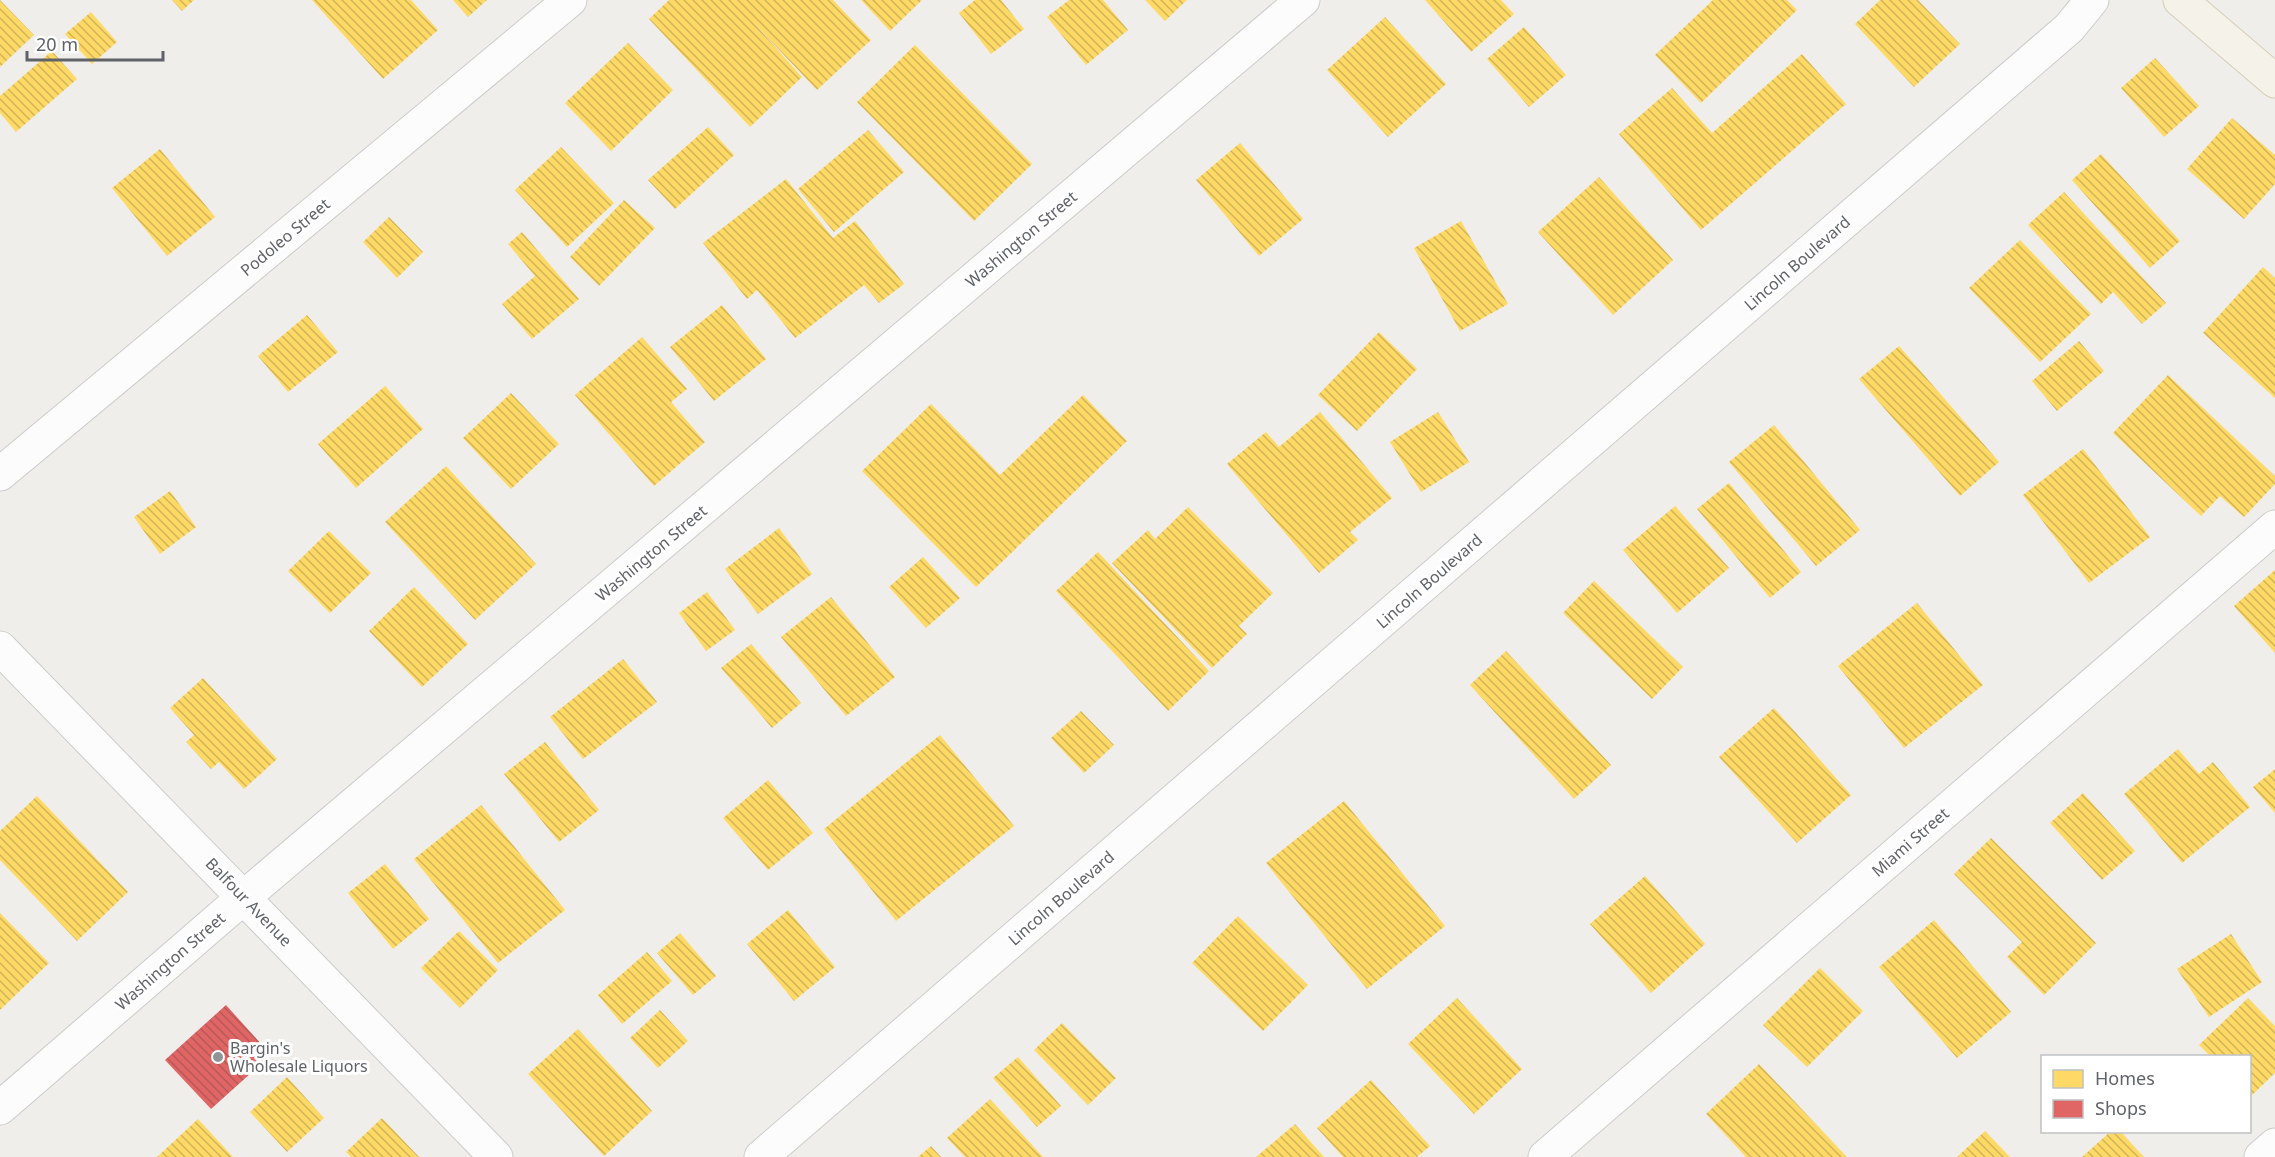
<svg xmlns="http://www.w3.org/2000/svg" width="2275" height="1157" font-family="'Noto Sans',sans-serif">
<defs>
<pattern id="homes-back-hatch" width="6" height="6" patternUnits="userSpaceOnUse" patternTransform="scale(1.5)"><rect width="6" height="6" fill="#ffd966"/><path d="M-1 5l2 2M0 0l6 6M5-1l2 2" fill="none" stroke="#d2b458"/></pattern>
<pattern id="shops-back-hatch" width="6" height="6" patternUnits="userSpaceOnUse" patternTransform="scale(1.5)"><rect width="6" height="6" fill="#e06666"/><path d="M-1 5l2 2M0 0l6 6M5-1l2 2" fill="none" stroke="#b95858"/></pattern>
</defs>
<rect width="100%" height="100%" fill="#efeeea"/>
<path fill="url(#homes-back-hatch)" d="M 0,0 L 34,35 L 0,67 Z
M 172,0 L 194,0 L 182,11 Z
M 312,0 L 411,0 L 438,30 L 383,79 Z
M 453,0 L 487,0 L 468,17 Z
M 669,0 L 833,0 L 871,40 L 817,90 L 751,20 L 802,77 L 750,127 L 649,19 Z
M 861,0 L 922,0 L 890,31 Z
M 975,0 L 1001,0 L 1024,29 L 991,54 L 959,13 Z
M 1069,0 L 1103,0 L 1128,30 L 1086,65 L 1047,17 Z
M 1145,0 L 1187,0 L 1165,21 Z
M 1425,0 L 1501,0 L 1514,14 L 1471,52 Z
M 1713,0 L 1787,0 L 1797,10 L 1701,103 L 1655,55 Z
M 1880,0 L 1918,0 L 1960,44 L 1914,87 L 1855,24 Z
M 91,12 L 117,42 L 92,64 L 65,34 Z
M 1385,17 L 1446,84 L 1388,137 L 1327,70 Z
M 1524,27 L 1566,75 L 1529,107 L 1487,59 Z
M 628,43 L 673,90 L 611,151 L 565,103 Z
M 915,45 L 1032,164 L 974,221 L 857,102 Z
M 52,51 L 77,79 L 16,132 L 0,113 L 0,96 Z
M 1802,54 L 1846,104 L 1701,230 L 1619,134 L 1672,88 L 1712,133 Z
M 2155,58 L 2199,106 L 2164,137 L 2121,88 Z
M 2232,118 L 2275,155 L 2275,184 L 2244,219 L 2187,169 Z
M 708,127 L 734,155 L 675,209 L 648,180 Z
M 868,130 L 904,172 L 834,232 L 798,189 Z
M 1240,143 L 1303,219 L 1259,256 L 1196,180 Z
M 561,147 L 614,203 L 567,247 L 515,190 Z
M 160,149 L 215,217 L 167,256 L 112,188 Z
M 2101,154 L 2180,241 L 2150,268 L 2072,180 Z
M 1599,177 L 1673,260 L 1613,315 L 1538,232 Z
M 786,179 L 833,238 L 855,221 L 904,284 L 879,303 L 864,285 L 795,338 L 757,290 L 747,299 L 703,243 Z
M 2064,192 L 2166,303 L 2142,324 L 2113,292 L 2101,304 L 2028,225 Z
M 624,200 L 655,228 L 599,286 L 570,257 Z
M 389,217 L 423,252 L 397,278 L 363,242 Z
M 1461,221 L 1508,304 L 1460,331 L 1414,248 Z
M 522,232 L 579,299 L 532,339 L 502,304 L 535,276 L 508,244 Z
M 2020,240 L 2091,314 L 2040,362 L 1969,288 Z
M 2263,267 L 2275,278 L 2275,398 L 2203,333 Z
M 722,305 L 766,359 L 714,401 L 670,347 Z
M 307,315 L 338,352 L 288,392 L 258,356 Z
M 1379,332 L 1417,369 L 1357,431 L 1318,395 Z
M 642,337 L 687,389 L 671,402 L 705,442 L 654,486 L 575,395 Z
M 2079,341 L 2104,371 L 2057,411 L 2032,381 Z
M 1899,346 L 1999,462 L 1960,496 L 1859,379 Z
M 2168,375 L 2275,476 L 2275,484 L 2244,517 L 2220,496 L 2201,516 L 2113,433 Z
M 385,386 L 423,429 L 356,488 L 318,444 Z
M 511,393 L 559,444 L 511,489 L 463,438 Z
M 1083,395 L 1127,441 L 976,587 L 862,471 L 931,404 L 1000,475 Z
M 1320,412 L 1392,498 L 1350,532 L 1358,540 L 1319,573 L 1227,464 L 1266,432 L 1279,447 Z
M 1438,412 L 1469,462 L 1421,492 L 1390,442 Z
M 1774,425 L 1860,530 L 1816,566 L 1729,462 Z
M 2083,449 L 2150,537 L 2089,583 L 2023,495 Z
M 446,466 L 536,564 L 475,620 L 385,522 Z
M 1729,483 L 1801,572 L 1770,598 L 1697,509 Z
M 170,491 L 196,527 L 160,554 L 134,517 Z
M 1675,506 L 1729,568 L 1677,613 L 1623,550 Z
M 1188,507 L 1273,593 L 1239,626 L 1247,634 L 1212,668 L 1112,563 L 1148,530 L 1155,539 Z
M 779,528 L 812,574 L 758,614 L 725,569 Z
M 329,531 L 371,573 L 330,613 L 288,571 Z
M 1098,552 L 1209,671 L 1168,711 L 1056,591 Z
M 923,557 L 960,598 L 926,628 L 889,587 Z
M 2275,570 L 2275,653 L 2234,606 Z
M 1594,581 L 1683,667 L 1652,699 L 1563,613 Z
M 414,587 L 468,644 L 422,687 L 369,631 Z
M 707,592 L 735,630 L 706,651 L 679,613 Z
M 831,597 L 895,677 L 846,716 L 781,637 Z
M 1917,603 L 1983,685 L 1904,748 L 1838,666 Z
M 751,644 L 801,703 L 772,728 L 721,668 Z
M 1506,651 L 1611,765 L 1574,799 L 1470,685 Z
M 623,659 L 657,702 L 583,759 L 550,717 Z
M 203,678 L 277,759 L 244,789 L 219,762 L 211,769 L 186,742 L 194,735 L 170,708 Z
M 1774,708 L 1851,795 L 1797,843 L 1719,757 Z
M 1081,711 L 1114,745 L 1084,773 L 1051,738 Z
M 940,735 L 1014,826 L 896,921 L 824,829 Z
M 545,742 L 599,810 L 559,842 L 504,774 Z
M 2178,749 L 2199,774 L 2213,762 L 2250,807 L 2182,863 L 2124,794 Z
M 2275,769 L 2275,813 L 2253,787 Z
M 768,780 L 813,833 L 768,870 L 723,818 Z
M 2083,793 L 2135,851 L 2102,880 L 2050,823 Z
M 37,796 L 128,892 L 77,941 L 0,860 L 0,831 Z
M 1344,801 L 1445,926 L 1367,989 L 1266,863 Z
M 481,805 L 565,910 L 498,963 L 414,859 Z
M 1991,838 L 2096,943 L 2044,995 L 2007,957 L 2022,942 L 1954,874 Z
M 385,864 L 429,919 L 393,949 L 348,893 Z
M 1645,876 L 1705,944 L 1651,993 L 1590,924 Z
M 788,910 L 835,967 L 794,1001 L 747,944 Z
M 0,913 L 49,963 L 0,1010 Z
M 1238,916 L 1308,985 L 1263,1031 L 1192,963 Z
M 1934,920 L 2011,1012 L 1957,1058 L 1879,967 Z
M 459,931 L 498,970 L 460,1008 L 421,968 Z
M 680,933 L 716,976 L 693,995 L 657,953 Z
M 2231,934 L 2262,982 L 2209,1017 L 2177,969 Z
M 647,952 L 672,981 L 622,1024 L 598,995 Z
M 1820,968 L 1863,1011 L 1807,1067 L 1763,1025 Z
M 1457,998 L 1522,1069 L 1474,1114 L 1408,1044 Z
M 2248,998 L 2275,1026 L 2275,1073 L 2250,1097 L 2250,1056 L 2210,1056 L 2199,1045 Z
M 660,1010 L 688,1041 L 658,1068 L 630,1038 Z
M 1062,1023 L 1116,1078 L 1088,1105 L 1034,1050 Z
M 578,1029 L 652,1111 L 604,1156 L 528,1074 Z
M 1018,1057 L 1061,1106 L 1037,1127 L 993,1078 Z
M 1759,1064 L 1847,1157 L 1746,1157 L 1706,1114 Z
M 287,1077 L 324,1118 L 287,1152 L 250,1112 Z
M 1371,1080 L 1430,1146 L 1417,1157 L 1343,1157 L 1317,1128 Z
M 990,1099 L 1043,1157 L 965,1157 L 947,1138 Z
M 382,1118 L 419,1157 L 351,1157 L 346,1152 Z
M 198,1119 L 233,1157 L 157,1157 Z
M 1295,1124 L 1324,1157 L 1256,1157 Z
M 1985,1131 L 2010,1157 L 1957,1157 Z
M 2110,1132 L 2121,1132 L 2144,1157 L 2082,1157 Z
M 931,1146 L 941,1157 L 918,1157 Z"/>
<path fill="url(#shops-back-hatch)" d="M 226,1005 L 271,1055 L 211,1109 L 165,1060 Z"/>
<g fill="none" stroke-linecap="round" stroke-linejoin="round">
<g stroke="#cbcccc" stroke-width="35">
<path id="minor" d="M 0,474 L 570,0
M 0,648 L 496,1157
M 0,1108 L 244,897 L 1303,0
M 761,1157 L 2069,28 L 2092,0
M 1545,1157 L 2275,527
M 2261,1157 L 2275,1145"/>
</g>
<g stroke="#d7ceb8" stroke-width="35">
<path id="major" d="M 2180,0 L 2275,81"/>
</g>
<use href="#minor" stroke="#fdfcfc" stroke-width="33"/>
<use href="#major" stroke="#f4f2e9" stroke-width="33"/>
</g>
<circle fill="#919496" stroke="#fff" stroke-width="2" cx="218" cy="1057" r="6"/>
<g text-anchor="middle" stroke-width="6" stroke-linejoin="round" paint-order="stroke">
<g font-size="16" fill="#5f6368" stroke="#fff">
<text transform="translate(285 237) rotate(-40)" y="6">Podoleo Street</text>
<text transform="translate(1021 239) rotate(-40)" y="6">Washington Street</text>
<text transform="translate(1797 263) rotate(-41)" y="6">Lincoln Boulevard</text>
<text transform="translate(651 553) rotate(-40)" y="6">Washington Street</text>
<text transform="translate(1429 581) rotate(-41)" y="6">Lincoln Boulevard</text>
<text transform="translate(1910 842) rotate(-41)" y="6">Miami Street</text>
<text transform="translate(1061 898) rotate(-41)" y="6">Lincoln Boulevard</text>
<text transform="translate(249 902) rotate(46)" y="6">Balfour Avenue</text>
<text transform="translate(170 961) rotate(-41)" y="6">Washington Street</text>
</g>
<g font-size="16" fill="#5f6368" stroke="#fff" text-anchor="start">
<text x="230" y="1054">Bargin's<tspan x="230" dy="18">Wholesale Liquors</tspan></text>
</g>
</g>
<rect x="2041" y="1055" width="210" height="78" fill="#ffffff" stroke="#bfc1c3" stroke-width="1.5"/>
<rect x="2053" y="1070" width="30" height="18" fill="#ffd966" stroke="#bfc1c3" stroke-width="1.5"/>
<text x="2095" y="1085" font-size="18" fill="#5f6368">Homes</text>
<rect x="2053" y="1100" width="30" height="18" fill="#e06666" stroke="#bfc1c3" stroke-width="1.5"/>
<text x="2095" y="1115" font-size="18" fill="#5f6368">Shops</text>
<path d="M27 51v9h136v-9" fill="none" stroke="#5f6368" stroke-width="3"/>
<text x="36" y="51" font-size="18" fill="#5f6368" stroke="#ffffff" stroke-width="4.5" paint-order="stroke">20 m</text>
</svg>
